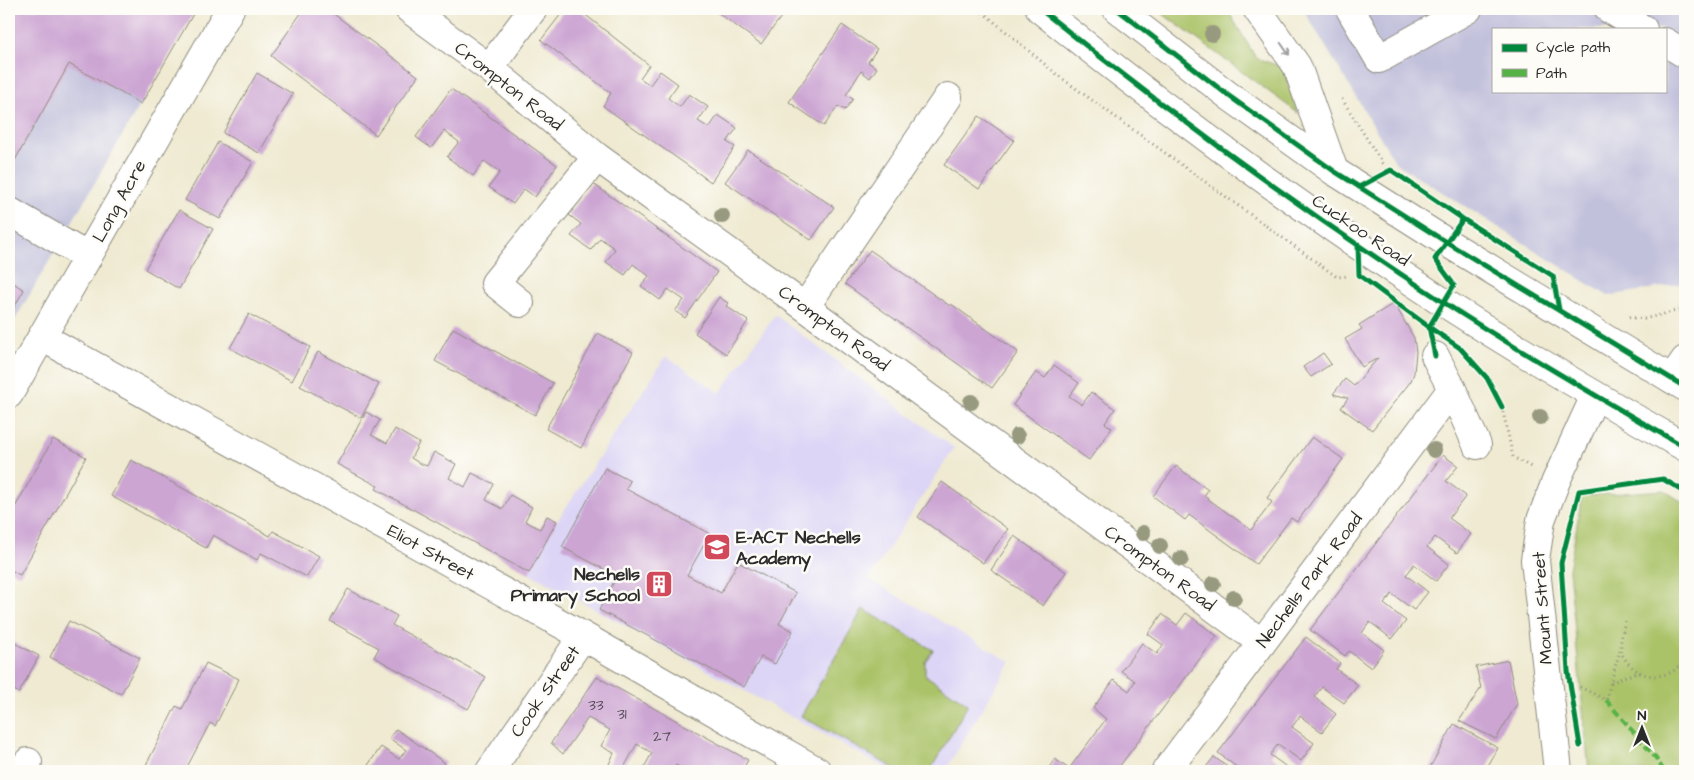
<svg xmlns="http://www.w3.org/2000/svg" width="1694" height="780" font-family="'Architects Daughter',sans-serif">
<rect width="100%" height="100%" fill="#fdfcf7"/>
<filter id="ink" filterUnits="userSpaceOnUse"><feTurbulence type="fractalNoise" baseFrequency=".02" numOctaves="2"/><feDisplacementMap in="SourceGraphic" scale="10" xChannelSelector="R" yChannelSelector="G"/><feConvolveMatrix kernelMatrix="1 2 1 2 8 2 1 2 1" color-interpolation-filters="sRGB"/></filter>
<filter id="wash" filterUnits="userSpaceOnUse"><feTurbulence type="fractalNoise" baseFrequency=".0096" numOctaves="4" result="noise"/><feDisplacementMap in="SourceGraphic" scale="20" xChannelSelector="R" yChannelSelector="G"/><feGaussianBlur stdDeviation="1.12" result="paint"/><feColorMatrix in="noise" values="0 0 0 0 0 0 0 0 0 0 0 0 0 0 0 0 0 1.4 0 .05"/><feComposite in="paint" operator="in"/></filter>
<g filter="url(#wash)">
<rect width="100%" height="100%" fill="#efead1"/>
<path fill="#ddd5f6" d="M 775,315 L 954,448 L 869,579 L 1011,662 L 945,771 L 891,771 L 529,573 L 557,521 L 666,356 L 720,393 Z"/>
<path fill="#c2c1dc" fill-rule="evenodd" d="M 9,9 L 196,9 L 9,330 Z
M 1303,9 L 1685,9 L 1685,283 L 1608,296 L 1396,163 ZM 1493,29 L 1665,29 L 1665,91 L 1493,91 Z"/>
<path fill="#aac267" stroke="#6a7649" d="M 1156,9 L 1227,9 L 1256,58 L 1282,67 L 1298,113 Z
M 1664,490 L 1685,504 L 1685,771 L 1589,771 L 1569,570 L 1582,496 Z
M 863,609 L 933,650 L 925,662 L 925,675 L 968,704 L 930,771 L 899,771 L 801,716 Z"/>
<g id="blocks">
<path fill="#cca5d3" d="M 9,9 L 196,9 L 141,104 L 69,64 L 9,171 Z
M 304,9 L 327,9 L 418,76 L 376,135 L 271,56 Z
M 565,9 L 578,9 L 649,65 L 640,78 L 650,85 L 660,71 L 678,84 L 668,98 L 680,107 L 689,94 L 708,107 L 698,121 L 709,128 L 718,115 L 737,128 L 727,142 L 735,147 L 711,182 L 603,106 L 611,93 L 541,40 Z
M 713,9 L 778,9 L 784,13 L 761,44 Z
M 842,25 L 877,49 L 868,62 L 877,68 L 870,78 L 861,71 L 846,95 L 853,99 L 845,110 L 838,106 L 824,126 L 789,102 Z
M 257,73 L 293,94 L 259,153 L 223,133 Z
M 451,89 L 557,165 L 535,197 L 524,189 L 513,204 L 489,187 L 500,172 L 484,161 L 473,176 L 447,157 L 459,142 L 444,131 L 431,148 L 416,137 Z
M 979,116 L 1014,140 L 979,189 L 944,165 Z
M 218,142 L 253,162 L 220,219 L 185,200 Z
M 748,150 L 834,207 L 811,240 L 725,182 Z
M 592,183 L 717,272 L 685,318 L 675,311 L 684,300 L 668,289 L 660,300 L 641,286 L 649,276 L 633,264 L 625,275 L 606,262 L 615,249 L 607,243 L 600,238 L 591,250 L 571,236 L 581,224 L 569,215 Z
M 179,210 L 213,229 L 179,289 L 145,269 Z
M 870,250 L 950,306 L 951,304 L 1018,352 L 992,388 L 845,284 Z
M 9,280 L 24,290 L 9,316 Z
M 719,297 L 728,303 L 726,306 L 748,321 L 726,354 L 695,333 Z
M 1394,303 L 1414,338 L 1416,352 L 1414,373 L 1411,381 L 1372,430 L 1341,408 L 1348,398 L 1333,394 L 1345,379 L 1354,386 L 1378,358 L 1362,367 L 1345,339 L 1362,329 L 1359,325 Z
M 249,314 L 310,347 L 292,381 L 230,348 Z
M 453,328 L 553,383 L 535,415 L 435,361 Z
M 598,333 L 633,352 L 581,448 L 546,429 Z
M 318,352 L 379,384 L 361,418 L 300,386 Z
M 1323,353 L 1331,364 L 1311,377 L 1303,367 Z
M 1054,365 L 1079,383 L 1069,396 L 1082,405 L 1091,392 L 1115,409 L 1105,423 L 1112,428 L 1089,460 L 1013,405 L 1036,372 L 1045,378 Z
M 366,412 L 380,420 L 371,435 L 387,443 L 395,429 L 419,443 L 411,458 L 419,463 L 427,466 L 434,452 L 456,464 L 449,478 L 465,487 L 472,473 L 494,484 L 486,500 L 503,509 L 510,495 L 532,507 L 525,521 L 540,529 L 547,516 L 557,521 L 529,573 L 376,489 L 378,486 L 337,464 Z
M 1312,437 L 1343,459 L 1297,522 L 1291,518 L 1256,564 L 1189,515 L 1185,520 L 1153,496 L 1176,466 L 1208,490 L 1204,496 L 1251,530 L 1272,502 L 1267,498 Z
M 53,439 L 86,457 L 20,575 L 9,569 L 9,518 Z
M 1443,455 L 1458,466 L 1446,481 L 1466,496 L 1449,518 L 1471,534 L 1457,553 L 1435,537 L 1427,547 L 1449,564 L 1436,581 L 1414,564 L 1410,570 L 1406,575 L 1428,592 L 1414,610 L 1392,594 L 1384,604 L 1406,621 L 1392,639 L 1370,622 L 1366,627 L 1362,633 L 1384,650 L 1371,668 L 1349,651 L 1345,656 L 1310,630 Z
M 131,460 L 270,536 L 273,531 L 319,556 L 307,577 L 261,553 L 257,560 L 213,535 L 206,548 L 111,496 Z
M 605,468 L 630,481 L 626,489 L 710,534 L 687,575 L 721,593 L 738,562 L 796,593 L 779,624 L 793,631 L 775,664 L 761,657 L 744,687 L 599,610 L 617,576 L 562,547 Z
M 942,482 L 1008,529 L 983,563 L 918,517 Z
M 1014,536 L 1066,572 L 1043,606 L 991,570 Z
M 348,589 L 397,616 L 392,625 L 486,677 L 468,709 L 374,657 L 379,648 L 330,621 Z
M 1186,613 L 1217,636 L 1116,771 L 1047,770 L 1055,759 L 1069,769 L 1074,762 L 1106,719 L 1093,708 L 1114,680 L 1129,691 L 1135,681 L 1121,671 L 1142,643 L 1157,654 L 1163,645 L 1148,634 L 1162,614 L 1177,625 Z
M 69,621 L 140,658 L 121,694 L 50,657 Z
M 1306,637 L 1340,663 L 1336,669 L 1358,685 L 1344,703 L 1322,687 L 1314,697 L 1336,714 L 1322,732 L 1300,716 L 1292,727 L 1314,743 L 1301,761 L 1278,744 L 1270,755 L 1292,771 L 1242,771 L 1218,753 Z
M 9,640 L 39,656 L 19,693 L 9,687 Z
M 1508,660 L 1517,704 L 1496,739 L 1459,721 L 1481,688 L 1476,667 Z
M 206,663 L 239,679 L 215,726 L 210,723 L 185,771 L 143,771 L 176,706 L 182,709 Z
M 597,677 L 748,760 L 742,771 L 687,771 L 676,765 L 673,771 L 642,771 L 652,753 L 637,744 L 622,771 L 606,771 L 614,753 L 601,746 L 610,730 L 588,718 L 563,754 L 551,743 Z
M 1454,724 L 1498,748 L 1485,771 L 1428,771 Z
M 396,729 L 445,763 L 440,771 L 377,771 L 368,765 L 381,747 L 399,759 L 406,750 L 389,738 Z
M 1214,757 L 1233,771 L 1203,771 Z"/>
</g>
</g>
<g filter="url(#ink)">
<use href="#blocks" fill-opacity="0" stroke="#8d8a7e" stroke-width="1"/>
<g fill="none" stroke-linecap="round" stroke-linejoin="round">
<g stroke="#8d8a7e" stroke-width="30">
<path id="minor" d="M 409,9 L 489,68 L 597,157 L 805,307 L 1262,643
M 1257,9 L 1297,66 L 1334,171
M 1350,9 L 1379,59 L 1468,9
M 1609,9 L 1643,29
M 1665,42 L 1685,54
M 489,68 L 533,9
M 9,211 L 88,257
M 520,303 L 495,283 L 597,157
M 805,307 L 948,97
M 42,337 L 583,636 L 817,771
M 1435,356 L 1452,389 L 1477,445
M 1672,379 L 1685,360
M 9,394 L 230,9
M 23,771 L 28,762
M 490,771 L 583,636
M 1166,771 L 1452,389
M 1558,771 L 1535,560 L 1541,520 L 1556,481 L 1595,396"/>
</g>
<g stroke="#8d8a7e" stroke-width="30">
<path id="major" d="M 1040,9 C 1169,113 1304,211 1443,302 C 1522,353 1604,401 1685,447
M 1117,9 L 1229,96 L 1334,171 L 1446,242 L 1685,387"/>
</g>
<path stroke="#8d8a7e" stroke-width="3" stroke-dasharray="1 4" stroke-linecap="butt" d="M 979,9 L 1060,77 L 1337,277 L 1349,276
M 1342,99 L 1382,163 L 1384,165
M 1629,317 L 1644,319 L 1680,310 L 1685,306
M 1502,407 L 1513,457 L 1531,467
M 1625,621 L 1621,639 L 1621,653 C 1626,661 1632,669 1641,673 C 1656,680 1677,674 1685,659
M 1611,683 L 1626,676 L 1640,673
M 1580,687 L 1606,700 L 1620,650"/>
<use href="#minor" stroke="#fff" stroke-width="28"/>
<use href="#major" stroke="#fff" stroke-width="28"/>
<path stroke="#56b246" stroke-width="4" stroke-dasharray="8 4" stroke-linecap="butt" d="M 1606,700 L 1655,757 L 1664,771"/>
<g stroke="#fdfcf7" stroke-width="8">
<path id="cycleway" d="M 1040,9 C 1169,113 1304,211 1443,302 C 1522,353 1604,401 1685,447
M 1117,9 L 1229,96 L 1334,171 L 1446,242 L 1685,387
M 1359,187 L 1391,170 L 1463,219 L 1553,276 L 1559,310
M 1358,244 L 1359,275 L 1429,327 L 1460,348 L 1487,378 L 1502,407
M 1435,356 L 1429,327 L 1454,285 L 1435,259 L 1463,219
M 1580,746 L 1568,671 L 1561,563 L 1579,491 L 1663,479 L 1685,492"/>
</g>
<use href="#cycleway" stroke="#00873e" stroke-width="5"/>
</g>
<g fill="#989a80">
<circle cx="1212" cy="34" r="8"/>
<circle cx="722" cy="216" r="8"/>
<circle cx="971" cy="402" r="8"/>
<circle cx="1540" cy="417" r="8"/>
<circle cx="1017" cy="436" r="8"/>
<circle cx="1434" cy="450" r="8"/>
<circle cx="1143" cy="533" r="8"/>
<circle cx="1160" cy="546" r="8"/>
<circle cx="1181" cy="559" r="8"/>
<circle cx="1213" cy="584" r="8"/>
<circle cx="1234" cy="598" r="8"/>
</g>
<defs><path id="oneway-shaft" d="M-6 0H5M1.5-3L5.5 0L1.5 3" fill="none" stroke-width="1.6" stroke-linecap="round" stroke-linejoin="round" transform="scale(1.25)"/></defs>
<use stroke="#a0a0a0" href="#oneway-shaft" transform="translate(1285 49) rotate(55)"/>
</g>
<defs>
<g id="school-square" transform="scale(1.4375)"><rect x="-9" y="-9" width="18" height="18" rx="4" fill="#d1495b" stroke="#fdfcf7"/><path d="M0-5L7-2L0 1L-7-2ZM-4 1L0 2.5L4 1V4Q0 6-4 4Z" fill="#fff"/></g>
<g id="building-square" transform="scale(1.4375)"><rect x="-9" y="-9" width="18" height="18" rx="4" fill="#d1495b" stroke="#fdfcf7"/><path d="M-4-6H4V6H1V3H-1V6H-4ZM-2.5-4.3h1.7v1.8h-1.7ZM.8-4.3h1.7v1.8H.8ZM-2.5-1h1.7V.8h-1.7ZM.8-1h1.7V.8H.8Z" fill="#fff"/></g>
</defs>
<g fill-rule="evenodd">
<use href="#school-square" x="717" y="547"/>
<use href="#building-square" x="659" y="584"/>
</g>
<g text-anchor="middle" stroke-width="5" stroke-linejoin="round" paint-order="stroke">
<g font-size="15" fill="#534a55">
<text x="596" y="710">33</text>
<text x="622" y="719">31</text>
<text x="662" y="741">27</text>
</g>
<g font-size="18" fill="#2b2b2b" stroke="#fdfcf7">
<text transform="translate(509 86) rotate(38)" y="6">Crompton Road</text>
<text transform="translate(119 201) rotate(-61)" y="6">Long Acre</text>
<text transform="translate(1361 230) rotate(34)" y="6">Cuckoo Road</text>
<text transform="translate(834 328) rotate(36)" y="6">Crompton Road</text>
<text transform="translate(431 552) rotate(29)" y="6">Eliot Street</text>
<text transform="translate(1160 568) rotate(36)" y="6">Crompton Road</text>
<text transform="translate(1309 580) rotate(-53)" y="6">Nechells Park Road</text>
<text transform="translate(1542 608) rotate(-94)" y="6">Mount Street</text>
<text transform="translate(545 691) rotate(-55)" y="6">Cook Street</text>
</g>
<g font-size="18" font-weight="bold" fill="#2b2b2b" stroke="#fdfcf7" text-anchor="start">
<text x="736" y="543">E-ACT Nechells<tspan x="736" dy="21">Academy</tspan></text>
<text x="640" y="580" text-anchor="end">Nechells<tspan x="640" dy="21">Primary School</tspan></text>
</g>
</g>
<rect width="1694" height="780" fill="none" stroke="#fdfcf7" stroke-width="30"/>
<rect x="1492" y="28" width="175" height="65" fill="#fdfcf7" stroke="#a9a8a5"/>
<rect x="1502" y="44" width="25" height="8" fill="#00873e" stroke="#a9a8a5"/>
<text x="1536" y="52" font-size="15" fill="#2b2b2b">Cycle path</text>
<rect x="1502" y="69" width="25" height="8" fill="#56b246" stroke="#a9a8a5"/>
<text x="1536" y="78" font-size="15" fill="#2b2b2b">Path</text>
<g transform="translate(1642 728)" stroke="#fdfcf7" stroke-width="4" paint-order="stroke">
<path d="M0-4L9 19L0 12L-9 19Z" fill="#2b2b2b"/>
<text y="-8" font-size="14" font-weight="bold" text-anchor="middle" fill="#2b2b2b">N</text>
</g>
</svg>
